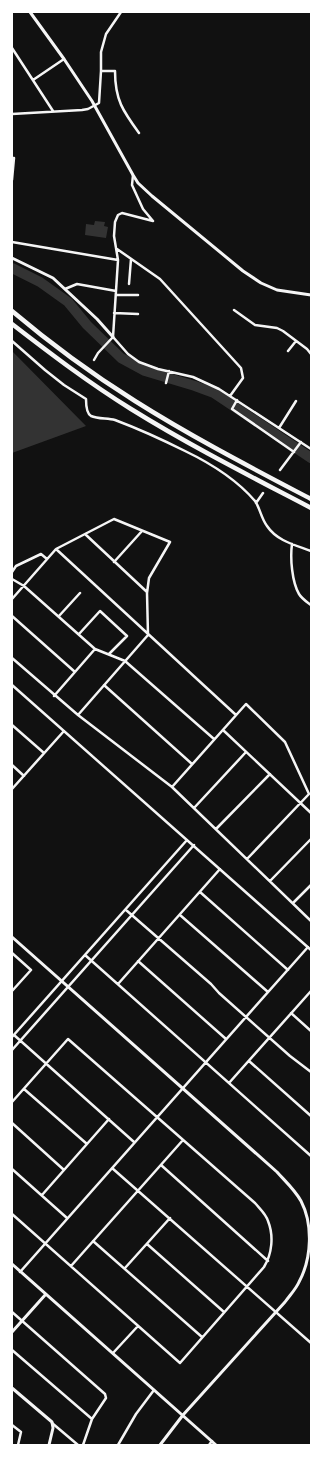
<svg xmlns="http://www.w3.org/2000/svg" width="323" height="1457" font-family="Helvetica,sans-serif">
<rect width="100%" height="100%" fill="#111"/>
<path fill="#333" d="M 95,221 L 105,222 L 104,226 L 108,227 L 106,238 L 85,235 L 86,224 L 94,225 Z
M 12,351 L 86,426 L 12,453 Z"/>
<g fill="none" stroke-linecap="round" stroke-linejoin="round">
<path stroke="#333" stroke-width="10" d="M 12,268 L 40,282 L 68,302 L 87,325 L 121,358 L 145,371 L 195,386 L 214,393 L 311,458"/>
<path stroke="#f5f5f5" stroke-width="2.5" d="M 12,48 L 53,111
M 101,71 L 115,71 C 115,100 123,111 139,133
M 33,80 L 64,59
M 12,114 L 82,110 L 88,109 L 99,103 L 101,71 L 101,52 L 106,34 L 121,12
M 12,158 L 14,158 L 12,180
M 133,175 L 132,185 L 143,209 L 153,221
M 12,242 L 118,260
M 117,249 L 160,279 L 241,368 L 243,378 L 230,396
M 129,284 L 131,259
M 65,289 L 77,284 L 116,291
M 116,295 L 138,295
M 234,310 L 255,325 L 277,328 L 283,331 L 307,349 L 311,354
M 114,313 L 138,314
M 113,337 L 128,354 L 139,362 L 158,369 L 193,377 L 219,389 L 311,449
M 12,341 L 45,370 L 64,385 L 86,399 C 86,404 86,413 91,416 C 98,419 108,418 115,420 C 139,429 163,440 185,451 C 210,463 237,480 255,501 C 260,508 261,518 267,526 C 277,541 295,545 311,551
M 288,351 L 296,341
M 94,360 L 98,353 L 113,337 L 118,260 L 114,236 L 115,222 L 118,215 L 122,213 L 153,221
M 166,383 L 169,371
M 237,400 L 232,409 L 294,452
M 279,428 L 296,401
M 280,470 L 301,442
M 256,503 L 263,493
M 85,534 L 147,592
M 292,544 C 290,558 292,582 299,594 C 302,599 307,602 311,605
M 56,549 L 236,715
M 114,562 L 142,531
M 12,572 L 16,566 L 41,554 L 47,559
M 12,579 L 24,586 L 95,649 L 125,661 L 214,739
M 12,599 L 56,549 L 114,519 L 170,542 L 149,578 L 147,593 L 148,635 L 78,715
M 12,616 L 75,672
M 59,616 L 80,593
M 79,634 L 100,611 L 127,636 L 109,654
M 12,658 L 78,715 L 172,787 L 311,921
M 12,685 L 311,950
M 104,685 L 192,764
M 54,696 L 95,649
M 12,725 L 44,753
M 223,730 L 311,813
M 12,765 L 24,776
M 172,787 L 246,704 L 285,742 L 309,794 L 247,859
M 12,789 L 64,731
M 194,808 L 246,752
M 216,829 L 270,774
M 270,881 L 311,839
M 200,892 L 288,970
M 293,903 L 311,885
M 126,910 L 211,984 L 219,993 L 290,1056 L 311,1072
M 180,915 L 268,992
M 12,953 L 31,970 L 12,991
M 85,955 L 311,1156
M 138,961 L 226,1039
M 118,984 L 220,869
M 291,1013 L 311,1031
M 14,1035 L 134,1142
M 12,1037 L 187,840
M 12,1050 L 194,845
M 249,1061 L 311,1116
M 229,1083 L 311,991
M 24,1089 L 87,1144
M 12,1102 L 68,1039 L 255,1203 C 260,1209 266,1214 268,1221 C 274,1236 272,1254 264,1267 L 180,1363 L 12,1214
M 12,1123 L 64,1170
M 161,1165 L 268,1261
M 112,1168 L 311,1343
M 12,1169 L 67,1218
M 42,1195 L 109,1119
M 93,1241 L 202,1337
M 147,1244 L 224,1312
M 71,1266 L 183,1140
M 125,1268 L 170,1218
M 20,1272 L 308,947
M 12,1312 L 105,1394 L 106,1398 L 92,1419 L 83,1445
M 12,1350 L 92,1419
M 113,1353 L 138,1326
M 52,1423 L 78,1445
M 12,1425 L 21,1432 L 18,1445
M 118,1445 L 136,1414 L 154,1390
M 209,1445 L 212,1441"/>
<path stroke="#f5f5f5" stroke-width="3" d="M 30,12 L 64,59 L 92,101 L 133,175 L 138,183 L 152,196 L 243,271 L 261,283 L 277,290 L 311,295
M 12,258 L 53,278 L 97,319 L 113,337
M 12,937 L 277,1172 C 285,1181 295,1190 301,1201 C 313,1224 312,1258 299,1282 C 296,1289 290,1295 285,1302 L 183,1415 L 160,1445
M 12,1264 L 216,1445
M 12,1332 L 46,1294
M 12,1388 L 52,1422 L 53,1428 L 49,1445"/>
<path stroke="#f5f5f5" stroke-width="4.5" d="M 12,311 C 51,344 92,374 135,401 C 192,437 252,468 311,499
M 12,324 C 51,354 89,383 131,409 C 189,445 250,476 311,508"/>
</g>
<rect width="323" height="1457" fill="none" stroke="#ffffff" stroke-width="26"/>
</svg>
